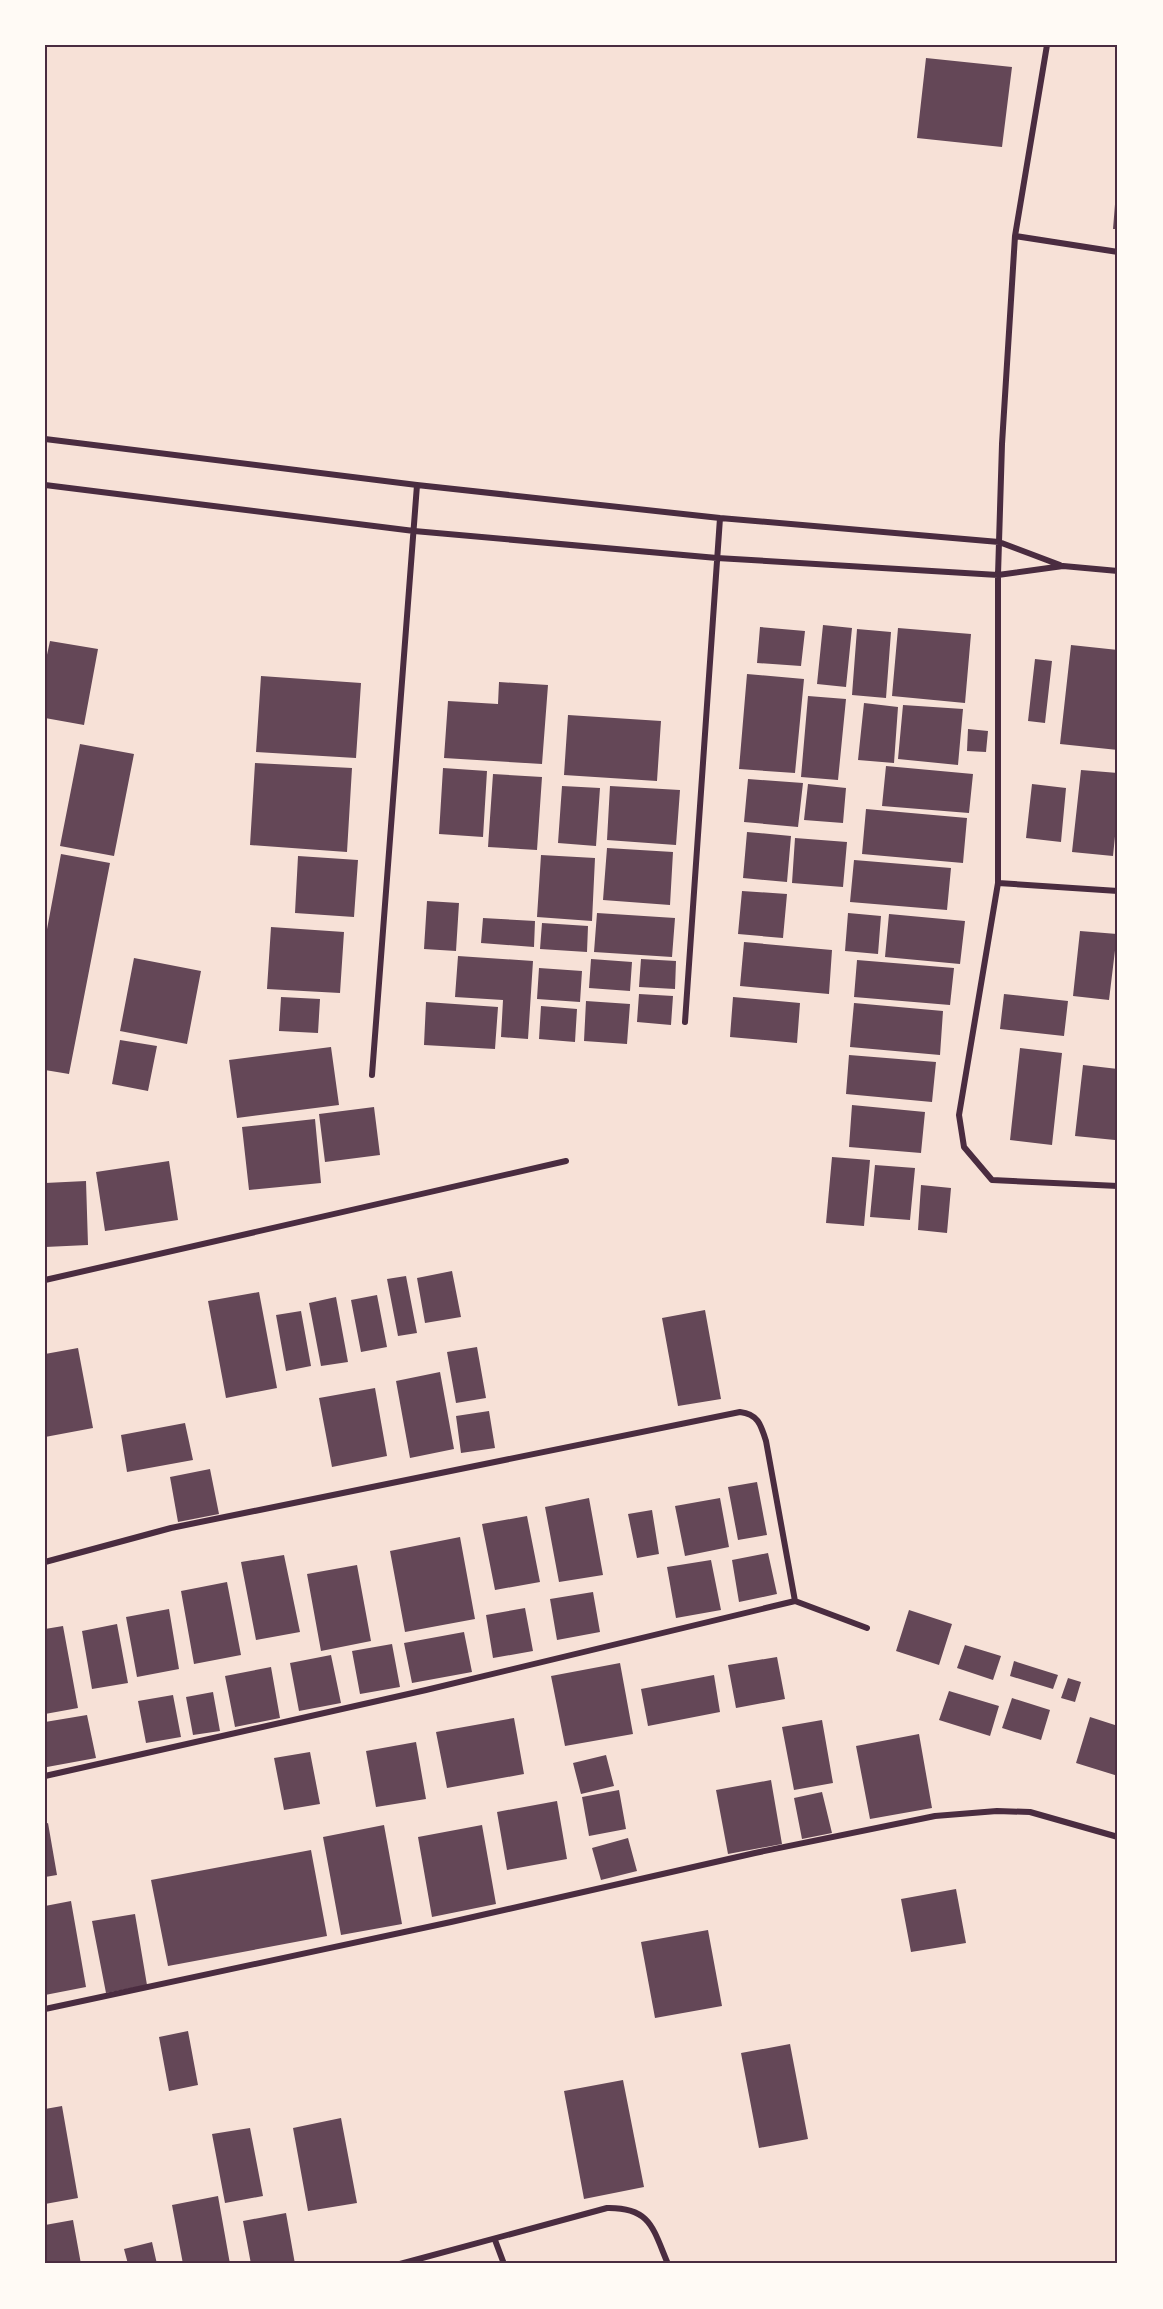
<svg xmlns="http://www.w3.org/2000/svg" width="1163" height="2309" font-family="Helvetica,sans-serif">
<rect width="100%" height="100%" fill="#f7e1d7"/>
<path fill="#644757" d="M 926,58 L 1012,67 L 1002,147 L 917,138 Z
M 1116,192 L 1118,192 L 1118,229 L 1113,229 Z
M 823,625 L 852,628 L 846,687 L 817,684 Z
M 760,627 L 805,631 L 801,666 L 757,663 Z
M 898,628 L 971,634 L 965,703 L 892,696 Z
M 857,629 L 891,632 L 886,698 L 852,695 Z
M 50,641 L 98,649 L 84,725 L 45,718 L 45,664 Z
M 1071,645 L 1118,650 L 1118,750 L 1060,744 Z
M 1035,659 L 1052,661 L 1045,723 L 1028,721 Z
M 747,674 L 804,679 L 795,773 L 739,769 Z
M 261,676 L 361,683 L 356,758 L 256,752 Z
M 499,682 L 548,685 L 542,764 L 444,758 L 448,701 L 498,704 Z
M 808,696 L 846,699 L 838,780 L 801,777 Z
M 864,703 L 898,707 L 894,763 L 858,760 Z
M 903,705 L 963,709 L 958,765 L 898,759 Z
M 568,715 L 661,721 L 657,781 L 564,775 Z
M 968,729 L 988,731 L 986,752 L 967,751 Z
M 80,744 L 134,754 L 114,856 L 60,846 Z
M 255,763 L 352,768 L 347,852 L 250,845 Z
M 886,766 L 973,774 L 969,813 L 882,806 Z
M 443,768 L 487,771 L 483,837 L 439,834 Z
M 1081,770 L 1118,773 L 1118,807 L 1113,856 L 1072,852 Z
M 493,774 L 542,777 L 537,850 L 488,847 Z
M 748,779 L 803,783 L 798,827 L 744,822 Z
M 808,784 L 846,788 L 843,823 L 804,820 Z
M 1032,784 L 1066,788 L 1061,842 L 1026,838 Z
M 562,786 L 600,788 L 596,846 L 558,843 Z
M 610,786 L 680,790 L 676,845 L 607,840 Z
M 866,809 L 967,818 L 963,863 L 862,854 Z
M 747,832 L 791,836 L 787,882 L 743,878 Z
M 795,838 L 847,842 L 843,887 L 792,883 Z
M 607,848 L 673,852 L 670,905 L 603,900 Z
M 61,854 L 110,863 L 69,1074 L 45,1070 L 45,940 Z
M 541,855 L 595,858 L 592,921 L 537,917 Z
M 298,856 L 358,860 L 354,917 L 295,913 Z
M 854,860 L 951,868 L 947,910 L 850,902 Z
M 742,891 L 787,894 L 783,938 L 738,934 Z
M 427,901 L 459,903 L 456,951 L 424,949 Z
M 597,913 L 675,918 L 672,957 L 594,952 Z
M 848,913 L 881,916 L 878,954 L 845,951 Z
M 889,914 L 965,921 L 960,964 L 885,957 Z
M 483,918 L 535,921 L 534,947 L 481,943 Z
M 542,923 L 588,926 L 587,952 L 540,949 Z
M 271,927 L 344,932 L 340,993 L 267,989 Z
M 1080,931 L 1117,934 L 1109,1000 L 1073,996 Z
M 744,942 L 832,950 L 829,994 L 740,986 Z
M 458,956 L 533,961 L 528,1039 L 501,1037 L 503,1000 L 455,997 Z
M 134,958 L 201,971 L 187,1044 L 120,1031 Z
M 591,959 L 632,962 L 630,991 L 589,988 Z
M 641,959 L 676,961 L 675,989 L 639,987 Z
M 857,960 L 954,968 L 950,1005 L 854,997 Z
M 539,968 L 582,971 L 580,1002 L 537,999 Z
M 639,994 L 673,996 L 671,1025 L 637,1022 Z
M 1004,994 L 1068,1001 L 1064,1036 L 1000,1029 Z
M 281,997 L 320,999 L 318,1033 L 279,1031 Z
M 733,997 L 800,1003 L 797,1043 L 730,1037 Z
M 586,1001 L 630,1004 L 627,1044 L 584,1041 Z
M 426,1002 L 498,1007 L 495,1049 L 424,1045 Z
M 854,1003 L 943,1011 L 940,1055 L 850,1047 Z
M 541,1006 L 577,1009 L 575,1042 L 539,1039 Z
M 120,1040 L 157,1046 L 148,1091 L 112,1084 Z
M 331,1047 L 339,1105 L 237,1118 L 229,1060 Z
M 1020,1048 L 1062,1053 L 1052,1145 L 1010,1140 Z
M 849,1055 L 936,1062 L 932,1102 L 846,1094 Z
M 1083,1065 L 1118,1069 L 1118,1112 L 1115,1140 L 1075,1136 Z
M 852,1105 L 925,1112 L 921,1153 L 849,1147 Z
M 374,1107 L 380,1155 L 325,1162 L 319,1114 Z
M 315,1119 L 321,1183 L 249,1190 L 242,1127 Z
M 832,1157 L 870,1160 L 864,1226 L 826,1223 Z
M 169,1161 L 178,1220 L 105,1231 L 96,1172 Z
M 875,1165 L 915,1168 L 910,1220 L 870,1217 Z
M 86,1181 L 88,1245 L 45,1247 L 45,1183 Z
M 921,1185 L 951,1188 L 947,1233 L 918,1230 Z
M 452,1271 L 461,1317 L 425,1323 L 417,1278 Z
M 406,1276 L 417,1333 L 398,1336 L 387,1279 Z
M 259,1292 L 277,1388 L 226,1398 L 208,1301 Z
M 377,1295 L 387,1347 L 361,1352 L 351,1300 Z
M 336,1297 L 348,1362 L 321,1366 L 309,1303 Z
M 705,1310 L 721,1399 L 678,1406 L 662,1318 Z
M 301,1311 L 311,1366 L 286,1371 L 276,1315 Z
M 477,1347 L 486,1398 L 456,1403 L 447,1352 Z
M 78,1348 L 93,1428 L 45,1437 L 45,1354 Z
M 440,1372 L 454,1449 L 410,1458 L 396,1381 Z
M 375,1388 L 387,1456 L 332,1467 L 319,1398 Z
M 489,1411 L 495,1448 L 461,1453 L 456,1416 Z
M 185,1423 L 193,1460 L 127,1472 L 121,1435 Z
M 210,1469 L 219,1514 L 178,1522 L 170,1477 Z
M 757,1482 L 767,1535 L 738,1540 L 728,1487 Z
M 589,1498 L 603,1575 L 559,1582 L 545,1507 Z
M 720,1498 L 729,1547 L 685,1556 L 675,1506 Z
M 652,1510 L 659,1554 L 637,1558 L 628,1514 Z
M 527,1516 L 540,1582 L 495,1590 L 482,1524 Z
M 460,1537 L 475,1619 L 405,1632 L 390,1551 Z
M 768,1553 L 777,1594 L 739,1602 L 732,1560 Z
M 284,1555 L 300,1632 L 256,1640 L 241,1562 Z
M 711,1560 L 721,1610 L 676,1618 L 667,1567 Z
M 357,1565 L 371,1641 L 321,1651 L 307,1574 Z
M 227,1582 L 241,1655 L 194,1664 L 181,1591 Z
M 593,1592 L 600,1632 L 557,1640 L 550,1599 Z
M 525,1608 L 533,1651 L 493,1658 L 486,1615 Z
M 169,1609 L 179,1669 L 137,1677 L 126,1617 Z
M 909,1610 L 952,1624 L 939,1665 L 896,1651 Z
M 117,1624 L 128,1683 L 92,1689 L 82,1631 Z
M 63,1626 L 78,1708 L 45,1714 L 45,1629 Z
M 464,1632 L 472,1672 L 412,1683 L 404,1643 Z
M 392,1644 L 400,1687 L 360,1694 L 352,1651 Z
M 965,1645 L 1001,1656 L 993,1680 L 957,1668 Z
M 331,1655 L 341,1703 L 299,1711 L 290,1663 Z
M 777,1657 L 785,1699 L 736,1708 L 728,1665 Z
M 1014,1661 L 1058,1675 L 1053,1689 L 1010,1676 Z
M 620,1663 L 633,1734 L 565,1746 L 551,1676 Z
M 271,1667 L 280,1718 L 235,1727 L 225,1676 Z
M 714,1675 L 720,1712 L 648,1726 L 641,1689 Z
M 1068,1678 L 1081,1682 L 1075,1702 L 1061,1698 Z
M 949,1691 L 999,1706 L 990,1736 L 939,1720 Z
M 213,1692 L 220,1731 L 193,1735 L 186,1697 Z
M 173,1695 L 181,1737 L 146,1743 L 138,1701 Z
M 1012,1698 L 1050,1710 L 1041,1740 L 1002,1728 Z
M 87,1715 L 96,1758 L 47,1767 L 45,1722 Z
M 1090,1717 L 1118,1726 L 1118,1776 L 1076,1763 Z
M 514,1718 L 524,1774 L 447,1788 L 436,1732 Z
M 822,1720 L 833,1783 L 794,1790 L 782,1727 Z
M 919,1734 L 932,1808 L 870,1819 L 856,1746 Z
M 416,1742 L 426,1799 L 376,1807 L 366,1751 Z
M 310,1752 L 320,1804 L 284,1810 L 274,1758 Z
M 606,1755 L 614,1786 L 581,1794 L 573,1763 Z
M 771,1780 L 782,1844 L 728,1854 L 716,1790 Z
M 619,1790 L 626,1829 L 589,1836 L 582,1797 Z
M 822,1792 L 832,1833 L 802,1839 L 794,1798 Z
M 557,1801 L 567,1859 L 507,1870 L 497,1812 Z
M 48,1823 L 57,1875 L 45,1877 L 45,1824 Z
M 384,1825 L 402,1924 L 341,1935 L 323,1837 Z
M 482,1825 L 496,1904 L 432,1917 L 418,1837 Z
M 628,1838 L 637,1871 L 601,1880 L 592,1848 Z
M 311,1850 L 327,1936 L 168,1966 L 151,1880 Z
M 956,1889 L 966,1943 L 911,1952 L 901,1899 Z
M 71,1901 L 86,1987 L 45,1995 L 45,1906 Z
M 135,1914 L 147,1985 L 106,1993 L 92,1921 Z
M 708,1930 L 722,2006 L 655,2018 L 641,1942 Z
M 188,2031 L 198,2085 L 169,2091 L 159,2037 Z
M 790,2044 L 808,2139 L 759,2148 L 741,2053 Z
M 623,2080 L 644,2187 L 584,2199 L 564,2091 Z
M 62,2106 L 78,2198 L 45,2204 L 45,2109 Z
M 341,2118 L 357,2203 L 308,2211 L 293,2128 Z
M 250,2128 L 263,2196 L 225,2203 L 212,2134 Z
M 218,2196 L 230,2264 L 183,2264 L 172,2205 Z
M 286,2213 L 295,2264 L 251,2264 L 243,2221 Z
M 73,2220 L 81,2264 L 45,2264 L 45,2225 Z
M 152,2242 L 157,2264 L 128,2264 L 124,2249 Z"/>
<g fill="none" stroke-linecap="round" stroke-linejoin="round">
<path stroke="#4a2c40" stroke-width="6" d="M 1047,45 L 1015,236 L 1002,444 L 998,575 L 998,883 L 959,1115 L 964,1147 L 992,1180 L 1118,1186
M 1015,236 L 1118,252
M 45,439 L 417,485 L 720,518 L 999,542 L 1060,565
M 45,485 L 414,531 L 717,558 L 998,575 L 1063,566 L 1118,571
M 998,883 L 1118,891
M 685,1022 L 720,518
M 372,1075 L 417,485
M 45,1280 L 566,1161
M 45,1562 L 171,1528 L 740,1412 C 758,1414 761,1425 766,1441 L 795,1601 L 867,1628
M 45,1776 L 426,1690 L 795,1601
M 45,2009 L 451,1922 L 755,1853 L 935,1816 L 997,1811 L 1030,1812 L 1118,1837
M 495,2240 L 504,2264
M 400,2264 L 607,2208 C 651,2207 653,2229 668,2264"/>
</g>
<rect width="1163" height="2309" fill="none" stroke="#fffaf5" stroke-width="93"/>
<rect x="46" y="46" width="1070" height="2216" fill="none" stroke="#4a2c40" stroke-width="2"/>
</svg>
